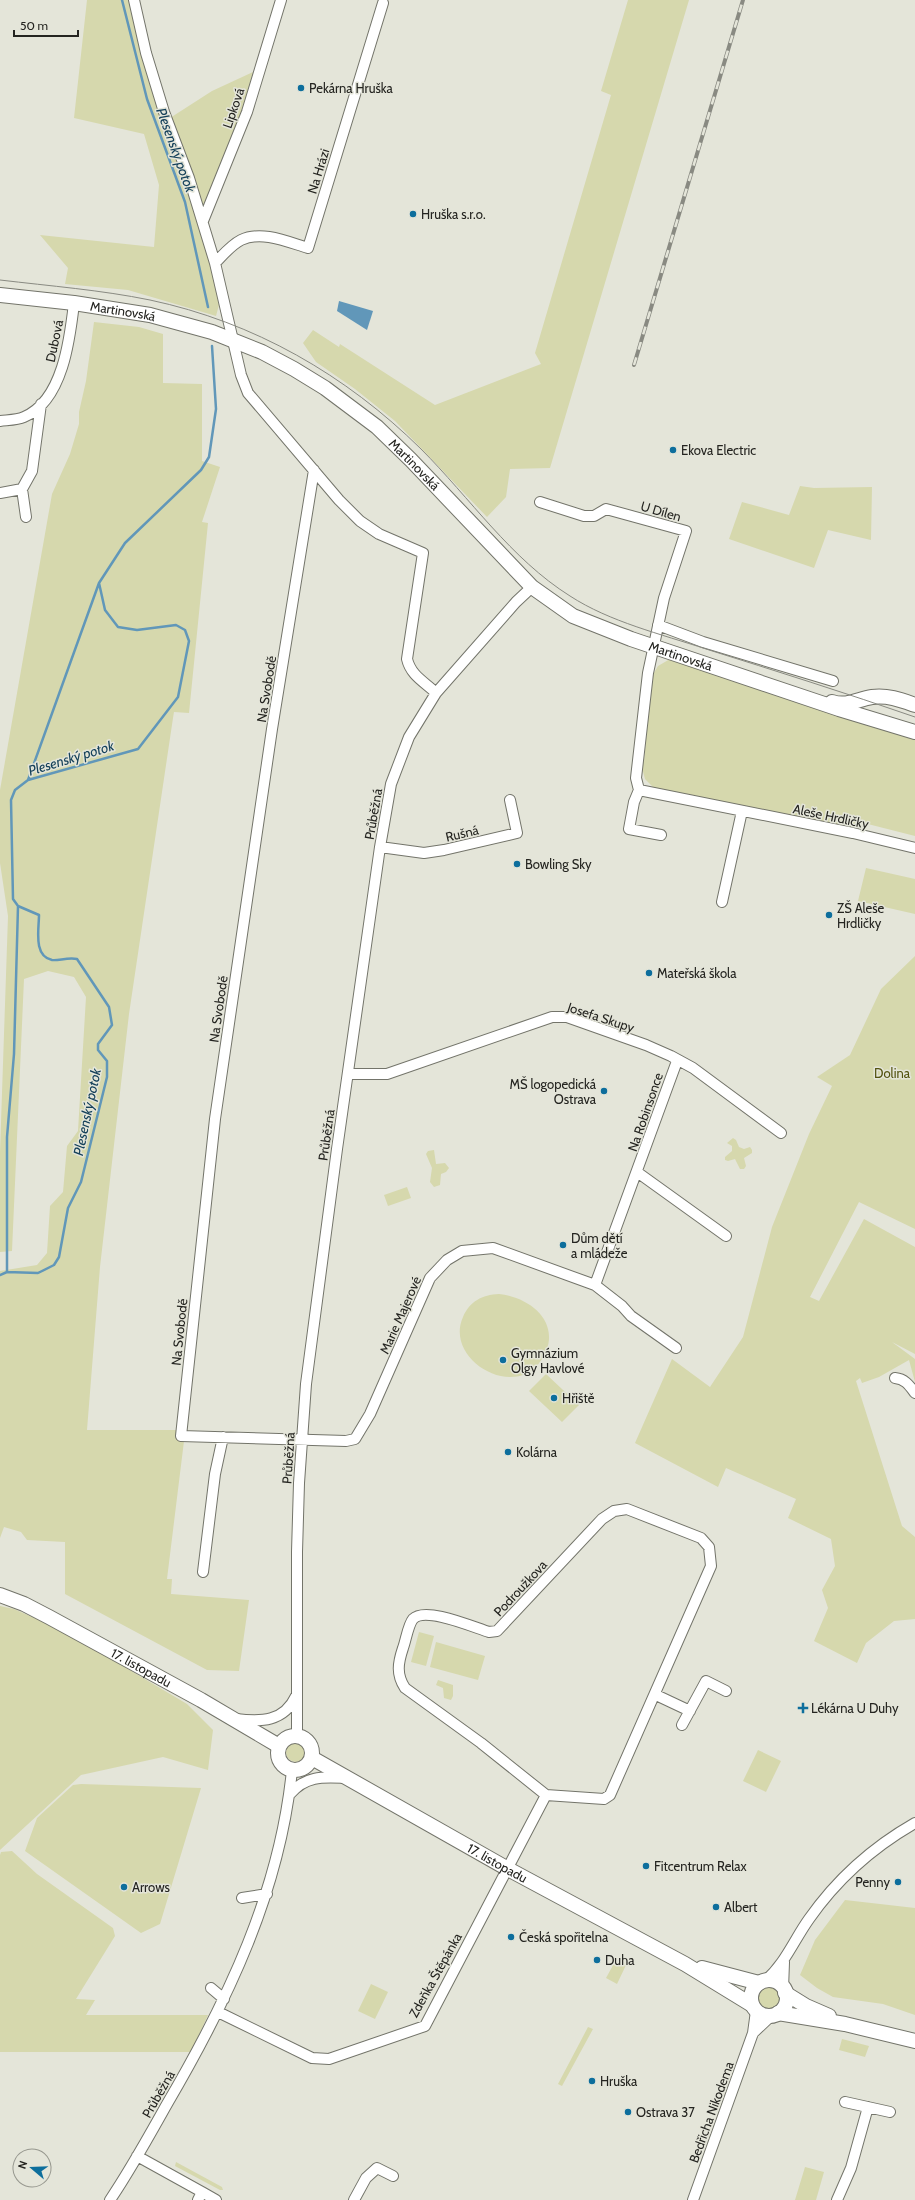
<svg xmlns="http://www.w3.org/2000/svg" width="915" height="2200" font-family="Cabin,sans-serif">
<rect width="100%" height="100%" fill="#e4e5d9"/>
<path fill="#d6d8ad" d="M 87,0 L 136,0 L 170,118 L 212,91 L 253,72 L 224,179 L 200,219 L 219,305 L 216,316 L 128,290 L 65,284 L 68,268 L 40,235 L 154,247 L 159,185 L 144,134 L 74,118 Z
M 628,0 L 689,0 L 550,468 L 510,469 L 506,497 L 487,517 L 395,421 L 355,389 L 316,362 L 303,343 L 313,330 L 339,347 L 340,344 L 435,405 L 541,364 L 535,353 L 611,95 L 601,91 Z
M 94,322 L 139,327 L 163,334 L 163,383 L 202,384 L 202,461 L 220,467 L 202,522 L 208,523 L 189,713 L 174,712 L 173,718 L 129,1014 L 100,1267 L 87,1430 L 178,1430 L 178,1441 L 184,1441 L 167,1579 L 172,1579 L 171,1594 L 249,1600 L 239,1671 L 207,1670 L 65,1594 L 65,1542 L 27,1540 L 21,1532 L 4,1527 L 0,1538 L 0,1271 L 37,1265 L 47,1253 L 50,1206 L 63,1192 L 67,1146 L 78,1131 L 86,997 L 74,977 L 48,971 L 24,979 L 12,1251 L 0,1252 L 0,1152 L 8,916 L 0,863 L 0,790 L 52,494 L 70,454 L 79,424 L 79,412 L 86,381 Z
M 800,486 L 814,488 L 872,487 L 871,540 L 828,530 L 814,568 L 729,539 L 742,502 L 789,515 Z
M 670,659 L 915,737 L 915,836 L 856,821 L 854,826 L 851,827 L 655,789 L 645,779 L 641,764 L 644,761 L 652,676 L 658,666 Z
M 866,868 L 915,879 L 915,914 L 858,901 Z
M 915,956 L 915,1229 L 859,1202 L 810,1297 L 819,1301 L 864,1219 L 915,1247 L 915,1354 L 892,1342 L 915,1359 L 915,1382 L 909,1360 L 879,1377 L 862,1383 L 860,1378 L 856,1381 L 902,1526 L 915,1537 L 915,1619 L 894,1621 L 866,1643 L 857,1663 L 814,1641 L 828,1608 L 822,1590 L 835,1566 L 831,1539 L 788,1518 L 796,1499 L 726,1468 L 718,1487 L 635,1443 L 672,1359 L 710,1387 L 743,1337 L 772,1227 L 809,1134 L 832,1086 L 817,1077 L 850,1055 L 881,989 Z
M 733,1138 L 736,1140 L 739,1147 L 744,1149 L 750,1147 L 752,1150 L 752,1153 L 744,1158 L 746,1166 L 744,1169 L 740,1169 L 735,1159 L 728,1161 L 725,1160 L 725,1157 L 732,1151 L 732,1146 L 727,1143 Z
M 434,1150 L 436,1164 L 445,1163 L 449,1168 L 446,1172 L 441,1174 L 440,1185 L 434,1187 L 430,1182 L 432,1168 L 426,1154 L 428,1151 Z
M 407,1187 L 411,1198 L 388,1206 L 384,1195 Z
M 499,1294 C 534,1298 565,1327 540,1362 C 513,1400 444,1359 463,1317 C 470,1301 482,1295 499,1294 Z
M 546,1374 L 579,1405 L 562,1422 L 529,1391 Z
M 0,1606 L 14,1609 L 62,1630 L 187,1704 L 213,1730 L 208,1770 L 163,1757 L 81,1775 L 0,1850 Z
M 419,1632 L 434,1636 L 426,1666 L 411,1662 Z
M 436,1642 L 485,1656 L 478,1680 L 430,1667 Z
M 438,1680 L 453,1685 L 453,1696 L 451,1700 L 444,1698 L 443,1688 L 436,1685 Z
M286 1752a10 10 0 1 1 20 0a10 10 0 1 1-20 0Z
M 758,1750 L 781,1761 L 766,1792 L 743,1781 Z
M 81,1784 L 201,1788 L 160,1924 L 141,1933 L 25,1851 L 37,1818 L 73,1785 Z
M 12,1851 L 37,1874 L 113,1928 L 115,1936 L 76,1999 L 95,2000 L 86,2015 L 208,2015 L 191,2052 L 0,2052 L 0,1855 L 1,1852 Z
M 845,1900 L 915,1908 L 915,2015 L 883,2004 L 833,1997 L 817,1988 L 800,1975 L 815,1940 Z
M 617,1958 L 627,1963 L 617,1984 L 606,1978 Z
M 371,1984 L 388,1992 L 375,2019 L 358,2011 Z
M756 1998a13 13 0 1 1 26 0a13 13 0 1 1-26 0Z
M 588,2027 L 593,2029 L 562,2086 L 558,2084 Z
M 842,2039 L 869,2046 L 865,2057 L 839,2050 Z
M 176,2162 L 222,2187 L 223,2190 L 220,2190 L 175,2166 Z
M 805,2167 L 824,2172 L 816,2200 L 795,2200 Z"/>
<path fill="#6197b9" d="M 339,301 L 373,311 L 367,330 L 337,311 Z"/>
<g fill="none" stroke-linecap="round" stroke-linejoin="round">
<path stroke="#6197b9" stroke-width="2.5" d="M 122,0 L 147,99 L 185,202 L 208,307
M 28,780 L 99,583
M 7,1272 L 7,1137 L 14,1054 L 18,906
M 0,1275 L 7,1272 L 38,1273 L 54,1265 L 59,1257 L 68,1208 L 81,1182 L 107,1077 L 107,1061 L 98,1050 L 98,1044 L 112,1025 L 109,1007 L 77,959 C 68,957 58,961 52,960 C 33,956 39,929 39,915 L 18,906 L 13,899 L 11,800 L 15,790 L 28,780 L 138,749 L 178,697 L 189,641 L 185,630 L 176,625 L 137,630 L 118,627 L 105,610 L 99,583 L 125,543 L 201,470 L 209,457 L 216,409 L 212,346"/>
<g stroke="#73746a" stroke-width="12">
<path id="street" d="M 134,0 L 146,53 L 164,112 L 189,178 L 215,263 L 241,375 L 248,393 L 339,500 L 360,521 L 379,534 L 423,553 L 407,659 C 411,676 425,682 436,693
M 203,221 L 247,112 L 281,0
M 215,263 C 223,255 231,245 241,240 C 262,230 288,242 308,248 L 383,3
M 0,421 C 8,420 17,420 24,417 C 63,401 70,338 74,303
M 314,470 L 272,729 L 215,1119 L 181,1436 L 346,1441 L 355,1439 L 370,1414 L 430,1278 L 447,1260 L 462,1251 L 493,1248 L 595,1285 L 622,1306 L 631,1316 L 676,1348
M 22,489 L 26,517
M 0,493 L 22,489 L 32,471 L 41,404
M 540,502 L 584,516 L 594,516 L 606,509 L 686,531 L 664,598 L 648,673 L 636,778 L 639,790 L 634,802 L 629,829 L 661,835
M 658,625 L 703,642 L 833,681
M 639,790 L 853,833 L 915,848
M 380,847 L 424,853 L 444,850 L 517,833 L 510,800
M 722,902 L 742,811
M 348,1074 L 387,1074 L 552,1017 L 567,1017 L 646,1045 L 671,1056 L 693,1068 L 781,1133
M 637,1172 L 726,1236
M 595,1285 L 677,1061
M 895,1378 C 905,1379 909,1385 915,1393
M 203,1572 L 215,1474 L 223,1437
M 656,1695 L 690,1711
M 236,1719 C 261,1722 284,1722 296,1696
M 682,1725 L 706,1681 L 726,1691
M 297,1735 L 297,1552 L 299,1483 L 306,1384 L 337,1149 L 380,847 L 391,784 L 409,737 L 436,693 L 516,602 L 532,587
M 290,1794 C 306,1775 324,1777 346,1778
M 242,1898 L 267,1894
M 765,1981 C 785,1964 794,1940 809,1919 C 837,1879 873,1847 915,1823
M 211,1988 L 224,1999
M 783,1989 L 784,1962
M 218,2012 L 312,2058 L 329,2059 L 425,2026 L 546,1795 L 481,1743 L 405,1688 C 396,1674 398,1663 403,1648 C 406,1640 408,1625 413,1619 C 425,1606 473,1627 489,1632 L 497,1631 L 602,1519 L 614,1511 L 627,1509 L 701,1538 L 709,1547 L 711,1566 L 610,1795 L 604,1799 L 546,1795
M 753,2033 L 771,2016
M 845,2102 L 890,2112
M 137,2156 L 202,2192 L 198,2200
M 202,2192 L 216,2200
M 110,2200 C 131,2169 149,2136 167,2104 C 228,2000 280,1891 292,1770
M 354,2200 L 366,2178 L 377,2168 L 393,2176
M 693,2200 L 753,2033 L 756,2011
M 837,2200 L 851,2168 L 868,2107"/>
</g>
<g stroke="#73746a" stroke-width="16">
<g id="secondary">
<path id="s1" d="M 0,295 L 74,303 L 150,315 L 212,332 L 262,352 L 294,369 L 325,388 L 377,427 L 411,460 L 532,587 L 573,616 L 631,639 L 839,709 L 915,732"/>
<path d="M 832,702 C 847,707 858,699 872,697 C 888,695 901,700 915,705"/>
<path id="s2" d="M 0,1595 L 24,1604 L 49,1617 L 201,1700 L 279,1746"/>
<circle cx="295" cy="1753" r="17"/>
<path id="s3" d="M 312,1758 L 508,1869 L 685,1964 L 752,2005"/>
<path d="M 702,1968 L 759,1983"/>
<circle cx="769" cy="1998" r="18"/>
<path d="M 785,1993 L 806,2006 L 829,2016"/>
<path d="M 778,2013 L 845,2024 L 915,2041"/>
</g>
</g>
<use href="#street" stroke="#fff" stroke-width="10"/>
<use href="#secondary" stroke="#fff" stroke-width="14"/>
<path stroke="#898a82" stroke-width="1" d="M 0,280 C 50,286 101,290 150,300 C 254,322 346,375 421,449 C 470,498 511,559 570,596 C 610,622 661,634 706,649 C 776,671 846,693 915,717"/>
<g stroke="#898a82" stroke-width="4">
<path id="rail" d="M 634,365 L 743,0"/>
</g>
<use href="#rail" stroke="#e4e5d9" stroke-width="2.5" stroke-dasharray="8" stroke-linecap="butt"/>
</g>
<g fill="#0d6e9c" stroke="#e4e5d9" stroke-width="1.5">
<circle cx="301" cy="88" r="4"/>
<circle cx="413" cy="214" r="4"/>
<circle cx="673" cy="450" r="4"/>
<circle cx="517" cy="864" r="4"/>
<circle cx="829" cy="915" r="4"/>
<circle cx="649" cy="973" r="4"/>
<circle cx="604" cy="1091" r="4"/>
<circle cx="563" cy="1245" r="4"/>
<circle cx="503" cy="1360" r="4"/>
<circle cx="554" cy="1398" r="4"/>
<circle cx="508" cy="1452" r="4"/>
<path d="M801 1702h4v4h4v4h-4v4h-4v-4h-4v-4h4z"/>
<circle cx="646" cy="1866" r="4"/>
<circle cx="898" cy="1882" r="4"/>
<circle cx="124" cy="1887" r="4"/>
<circle cx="716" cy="1907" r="4"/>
<circle cx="511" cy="1937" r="4"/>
<circle cx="597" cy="1960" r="4"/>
<circle cx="592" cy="2081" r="4"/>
<circle cx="628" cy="2112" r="4"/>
</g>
<g text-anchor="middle" stroke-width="3" stroke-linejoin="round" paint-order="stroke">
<g font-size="13" fill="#242420" stroke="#e4e5d9" text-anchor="start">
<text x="309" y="93">Pekárna Hruška</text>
<text x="421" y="219">Hruška s.r.o.</text>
<text x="681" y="455">Ekova Electric</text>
<text x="525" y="869">Bowling Sky</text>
<text x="837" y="913">ZŠ Aleše<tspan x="837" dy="15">Hrdličky</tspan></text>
<text x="657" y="978">Mateřská škola</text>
<text x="596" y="1089" text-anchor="end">MŠ logopedická<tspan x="596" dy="15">Ostrava</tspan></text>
<text x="571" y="1243">Dům dětí<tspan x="571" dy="15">a mládeže</tspan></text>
<text x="511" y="1358">Gymnázium<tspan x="511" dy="15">Olgy Havlové</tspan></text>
<text x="562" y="1403">Hřiště</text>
<text x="516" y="1457">Kolárna</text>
<text x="811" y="1713">Lékárna U Duhy</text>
<text x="654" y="1871">Fitcentrum Relax</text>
<text x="890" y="1887" text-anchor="end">Penny</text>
<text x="132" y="1892">Arrows</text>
<text x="724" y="1912">Albert</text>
<text x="519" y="1942">Česká spořitelna</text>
<text x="605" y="1965">Duha</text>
<text x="600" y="2086">Hruška</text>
<text x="636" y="2117">Ostrava 37</text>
</g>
<g font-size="13" fill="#242420" stroke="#e4e5d9">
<text transform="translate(233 108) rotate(-71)" y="5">Lipková</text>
<text transform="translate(318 171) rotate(-73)" y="5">Na Hrázi</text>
<text dy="5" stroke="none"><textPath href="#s1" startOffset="124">Martinovská</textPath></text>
<text transform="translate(54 341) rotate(-78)" y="5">Dubová</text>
<text dy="5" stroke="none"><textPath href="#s1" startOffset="460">Martinovská</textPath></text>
<text transform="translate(661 511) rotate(16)" y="5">U Dílen</text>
<text dy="5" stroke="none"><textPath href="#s1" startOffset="795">Martinovská</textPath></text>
<text transform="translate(266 689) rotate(-81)" y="5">Na Svobodě</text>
<text transform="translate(373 814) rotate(-80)" y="5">Průběžná</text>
<text transform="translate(831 816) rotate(12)" y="5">Aleše Hrdličky</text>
<text transform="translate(462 833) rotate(-13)" y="5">Rušná</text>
<text transform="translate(218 1009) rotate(-82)" y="5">Na Svobodě</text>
<text transform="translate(601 1017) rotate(18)" y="5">Josefa Skupy</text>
<text transform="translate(645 1112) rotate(-71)" y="5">Na Robinsonce</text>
<text transform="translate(326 1135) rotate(-82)" y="5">Průběžná</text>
<text transform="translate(400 1315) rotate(-66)" y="5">Marie Majerové</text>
<text transform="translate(179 1332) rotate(-84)" y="5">Na Svobodě</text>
<text transform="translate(288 1458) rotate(-86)" y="5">Průběžná</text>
<text transform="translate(520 1588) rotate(-47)" y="5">Podroužkova</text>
<text dy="5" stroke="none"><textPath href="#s2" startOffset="159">17. listopadu</textPath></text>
<text dy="5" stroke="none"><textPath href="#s3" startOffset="213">17. listopadu</textPath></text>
<text transform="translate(435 1975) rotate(-61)" y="5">Zdeňka Štěpánka</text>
<text transform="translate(158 2094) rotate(-60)" y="5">Průběžná</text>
<text transform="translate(711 2112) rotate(-70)" y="5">Bedřicha Nikodema</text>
</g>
<g font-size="13" fill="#535310" stroke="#e4e5d9">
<text x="892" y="1078">Dolina</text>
</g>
<g font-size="14" font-style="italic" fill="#15415a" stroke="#e4e5d9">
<text transform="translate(176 150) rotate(70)" y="5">Plesenský potok</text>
<text transform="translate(71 758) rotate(-17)" y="5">Plesenský potok</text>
<text transform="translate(87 1112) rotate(-78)" y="5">Plesenský potok</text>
</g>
</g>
<g transform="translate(32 2168) rotate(289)"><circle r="19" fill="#e4e5d9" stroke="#97988f"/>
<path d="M0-3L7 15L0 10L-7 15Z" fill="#0d6e9c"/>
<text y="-6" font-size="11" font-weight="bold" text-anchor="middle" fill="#242420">N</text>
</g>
<path d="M14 30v6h64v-6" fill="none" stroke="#242420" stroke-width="2"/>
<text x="20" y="30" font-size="12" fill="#242420" stroke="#e4e5d9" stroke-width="3" paint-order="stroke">50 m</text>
</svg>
